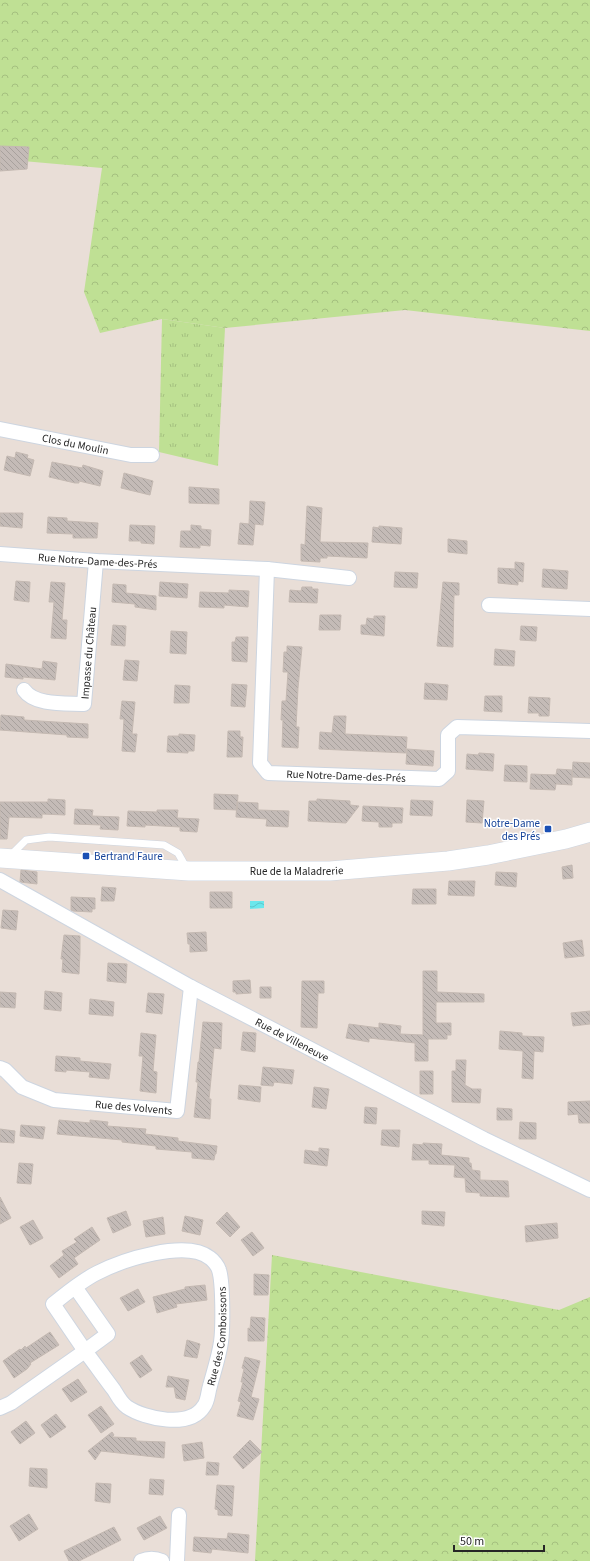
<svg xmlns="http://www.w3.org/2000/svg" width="590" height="1561" font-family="'Source Sans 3',sans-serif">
<defs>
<pattern id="grass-tufts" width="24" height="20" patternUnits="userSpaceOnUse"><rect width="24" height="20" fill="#bfe094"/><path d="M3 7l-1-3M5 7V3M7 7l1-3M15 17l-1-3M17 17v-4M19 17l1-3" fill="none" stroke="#a4c07f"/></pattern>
<pattern id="forest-crowns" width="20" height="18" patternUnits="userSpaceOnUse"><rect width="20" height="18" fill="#bfe094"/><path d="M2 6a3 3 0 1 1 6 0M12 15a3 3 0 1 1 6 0" fill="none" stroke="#a4c07f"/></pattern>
<pattern id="water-waves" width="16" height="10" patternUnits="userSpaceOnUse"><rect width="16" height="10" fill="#6ae7ec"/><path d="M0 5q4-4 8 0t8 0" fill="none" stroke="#5cc6ca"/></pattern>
<pattern id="building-back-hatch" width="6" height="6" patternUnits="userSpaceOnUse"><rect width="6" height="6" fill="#c4bbb7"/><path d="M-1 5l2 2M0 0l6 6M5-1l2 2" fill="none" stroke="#a8a19d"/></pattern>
</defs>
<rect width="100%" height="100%" fill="#e9ded7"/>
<path fill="url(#grass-tufts)" d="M 162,319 L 225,328 L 218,466 L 159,452 Z"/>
<path fill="url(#forest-crowns)" d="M 0,0 L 590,0 L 590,331 L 405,310 L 225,328 L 162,319 L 100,333 L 84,292 L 102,168 L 0,159 Z
M 272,1255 L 559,1310 L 590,1297 L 590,1561 L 255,1561 Z"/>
<path fill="url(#water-waves)" d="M 250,901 L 264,901 L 264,908 L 250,909 Z"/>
<path fill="url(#building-back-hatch)" stroke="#c4b9b2" d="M 0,146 L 29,147 L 27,169 L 0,171 Z
M 16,452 L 28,455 L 27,458 L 34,460 L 30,476 L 4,470 L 7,456 L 15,458 Z
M 52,462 L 82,468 L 83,465 L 103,471 L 100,486 L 79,481 L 79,483 L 75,483 L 49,477 Z
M 124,473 L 153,481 L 150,495 L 121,488 Z
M 189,487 L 219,489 L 219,504 L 189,503 Z
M 250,501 L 265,502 L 263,525 L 255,524 L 253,545 L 238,544 L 240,523 L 249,524 Z
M 307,506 L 322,508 L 320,542 L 368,543 L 367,558 L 327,556 L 327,558 L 320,558 L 320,562 L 301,561 L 301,544 L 305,545 Z
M 0,513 L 23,513 L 22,528 L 0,526 Z
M 48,517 L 67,518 L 67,521 L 98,523 L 97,538 L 73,538 L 73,534 L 47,533 Z
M 130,525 L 155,526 L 154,544 L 141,543 L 141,541 L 129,541 Z
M 191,525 L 201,526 L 201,529 L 211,530 L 210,546 L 200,545 L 200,548 L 180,547 L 181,531 L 191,531 Z
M 379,526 L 402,528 L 401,544 L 372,542 L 373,527 L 379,528 Z
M 448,539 L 467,541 L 467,554 L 448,552 Z
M 515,562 L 524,563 L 523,582 L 518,581 L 518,585 L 498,583 L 498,568 L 515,569 Z
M 543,569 L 568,571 L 567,589 L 542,587 Z
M 395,572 L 418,573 L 417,588 L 394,587 Z
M 16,581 L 30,582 L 29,602 L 14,600 Z
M 51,582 L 65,583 L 62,620 L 67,620 L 66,639 L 51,638 L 54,602 L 49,602 Z
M 160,582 L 188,584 L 187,598 L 159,596 Z
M 443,582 L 459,583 L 459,595 L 454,595 L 453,647 L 437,646 Z
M 113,584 L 126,585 L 126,593 L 156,596 L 156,610 L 135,607 L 135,604 L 112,602 Z
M 302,587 L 312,587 L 312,589 L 318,589 L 317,603 L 289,602 L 290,590 L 301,591 Z
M 229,590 L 249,591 L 248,607 L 224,605 L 224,608 L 199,607 L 200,592 L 229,593 Z
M 320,615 L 341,615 L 340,630 L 319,630 Z
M 374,616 L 385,616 L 384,636 L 361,634 L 361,625 L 366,625 L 367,618 L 374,619 Z
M 113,625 L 126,626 L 125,646 L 111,645 Z
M 521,626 L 537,627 L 536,641 L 520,640 Z
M 171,631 L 187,632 L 186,654 L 170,653 Z
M 236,637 L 248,637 L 247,662 L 232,661 L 232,642 L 235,642 Z
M 287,646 L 302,647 L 298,688 L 296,727 L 299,727 L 298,748 L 282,747 L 283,720 L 281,720 L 282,701 L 286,701 L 288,672 L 283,672 L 284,652 L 287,652 Z
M 495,649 L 515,651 L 514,666 L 494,665 Z
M 125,660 L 139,661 L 137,681 L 123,680 Z
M 43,661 L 57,663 L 55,680 L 23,677 L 23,679 L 5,677 L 6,664 L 42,669 Z
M 425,683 L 448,685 L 447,700 L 424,699 Z
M 232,684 L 247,685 L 245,707 L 231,706 Z
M 175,685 L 190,686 L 189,703 L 174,703 Z
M 485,696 L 502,696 L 502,712 L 484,711 Z
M 529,697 L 550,698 L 549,716 L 539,716 L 539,713 L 528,713 Z
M 122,701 L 135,702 L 132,734 L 137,734 L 135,752 L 122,751 L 124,719 L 120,719 Z
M 1,715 L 24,717 L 24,720 L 88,724 L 88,738 L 67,737 L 67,735 L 0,730 Z
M 334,716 L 346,716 L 345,734 L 407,737 L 406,753 L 319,749 L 320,732 L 332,733 Z
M 228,731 L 240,731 L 240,737 L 243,737 L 242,757 L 227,757 Z
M 179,734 L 195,735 L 194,751 L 188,751 L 188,753 L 167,752 L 168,736 L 179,736 Z
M 407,749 L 434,751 L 433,766 L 406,764 Z
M 479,753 L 494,754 L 493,771 L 466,769 L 467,754 L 478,755 Z
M 573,762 L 590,763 L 590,778 L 572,777 Z
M 505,765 L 527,766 L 527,782 L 504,781 Z
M 557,769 L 572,770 L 572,785 L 556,784 L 555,790 L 530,789 L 531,774 L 556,775 Z
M 214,794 L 238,795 L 237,810 L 214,809 Z
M 48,799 L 65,800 L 65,815 L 42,814 L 42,818 L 9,817 L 7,839 L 0,839 L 0,802 L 48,802 Z
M 317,799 L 350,801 L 350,805 L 359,806 L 346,823 L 308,821 L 309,801 L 317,801 Z
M 411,800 L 433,801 L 432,816 L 410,815 Z
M 467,800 L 484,801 L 482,823 L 466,822 Z
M 237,802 L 258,803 L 258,810 L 289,811 L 288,827 L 266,826 L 267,819 L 236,817 Z
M 363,806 L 403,808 L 402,823 L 392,823 L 392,827 L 379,827 L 379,822 L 362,821 Z
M 75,809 L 93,810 L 92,816 L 119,817 L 118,830 L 100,829 L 101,825 L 74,824 Z
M 157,810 L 178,810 L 177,818 L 199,819 L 197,832 L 180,831 L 180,827 L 145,825 L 145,827 L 127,826 L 128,811 L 157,812 Z
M 572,865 L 573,878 L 563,879 L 562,867 Z
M 21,870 L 37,872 L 37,884 L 20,882 Z
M 496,872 L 517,873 L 516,887 L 495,885 Z
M 449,881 L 475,881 L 474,896 L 448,895 Z
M 102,887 L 116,888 L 114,901 L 101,901 Z
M 413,889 L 436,889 L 436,904 L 412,904 Z
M 210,892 L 232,892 L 232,908 L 210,908 Z
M 71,897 L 95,898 L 95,909 L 92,909 L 92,912 L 73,911 L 71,910 Z
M 3,910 L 18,911 L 16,930 L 1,928 Z
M 206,932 L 207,951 L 190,952 L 190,944 L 188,944 L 187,933 Z
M 64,935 L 80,936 L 80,952 L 79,974 L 62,972 L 63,959 L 61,959 Z
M 582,940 L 584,956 L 565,958 L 563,943 Z
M 108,963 L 127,964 L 126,983 L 107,981 Z
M 423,971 L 437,971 L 437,992 L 484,994 L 484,1002 L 436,1002 L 436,1023 L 451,1023 L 451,1035 L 447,1035 L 447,1039 L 428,1039 L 428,1061 L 415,1061 L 415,1043 L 369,1038 L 369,1042 L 346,1038 L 349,1024 L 379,1028 L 379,1023 L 401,1026 L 400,1034 L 423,1035 Z
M 250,980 L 251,993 L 236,994 L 236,992 L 233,992 L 233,981 Z
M 302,981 L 324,981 L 324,993 L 318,993 L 317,1028 L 301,1027 Z
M 260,987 L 271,987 L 271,998 L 260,998 Z
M 45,991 L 62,993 L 61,1011 L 44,1009 Z
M 0,992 L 16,993 L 15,1008 L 0,1007 Z
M 148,993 L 164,994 L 162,1014 L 146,1012 Z
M 90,999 L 114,1002 L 113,1016 L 89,1014 Z
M 590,1011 L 590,1024 L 573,1026 L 571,1013 Z
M 203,1022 L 222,1023 L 221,1049 L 214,1048 L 209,1099 L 211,1099 L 210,1119 L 194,1117 L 198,1082 L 196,1082 L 198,1062 L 199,1062 Z
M 500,1031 L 522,1033 L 522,1036 L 544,1037 L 543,1052 L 534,1051 L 533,1079 L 522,1078 L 523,1051 L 499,1049 Z
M 243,1032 L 256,1033 L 255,1052 L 241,1050 Z
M 141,1033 L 156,1035 L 153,1071 L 157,1072 L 156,1093 L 140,1091 L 143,1056 L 139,1056 Z
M 56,1056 L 80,1058 L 80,1061 L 111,1064 L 109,1079 L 89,1077 L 90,1072 L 66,1070 L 66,1072 L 55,1071 Z
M 456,1060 L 466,1060 L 465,1085 L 472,1089 L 481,1089 L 480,1103 L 452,1102 L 452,1071 L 456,1071 Z
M 263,1067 L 294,1070 L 292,1084 L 274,1082 L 273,1086 L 261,1085 Z
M 420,1071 L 433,1071 L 433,1094 L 420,1094 Z
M 239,1085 L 261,1087 L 260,1102 L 238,1099 Z
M 314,1087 L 329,1089 L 326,1109 L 312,1107 Z
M 590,1101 L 590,1123 L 579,1123 L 578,1114 L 568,1115 L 568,1102 Z
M 365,1107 L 377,1108 L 376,1124 L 364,1123 Z
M 497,1108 L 512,1109 L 512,1120 L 497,1120 Z
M 59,1120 L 90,1123 L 90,1120 L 108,1122 L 107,1126 L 146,1129 L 145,1134 L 178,1138 L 178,1141 L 217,1146 L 216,1154 L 215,1154 L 214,1160 L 192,1158 L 192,1152 L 156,1149 L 156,1146 L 122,1142 L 122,1140 L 57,1134 Z
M 520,1122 L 536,1123 L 536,1139 L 519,1139 Z
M 21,1125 L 45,1127 L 43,1139 L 20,1136 Z
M 0,1129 L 15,1131 L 14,1143 L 0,1142 Z
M 382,1130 L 400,1130 L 399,1147 L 381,1145 Z
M 423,1143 L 442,1144 L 441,1155 L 469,1158 L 469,1163 L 471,1163 L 472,1170 L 480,1171 L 480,1180 L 508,1181 L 509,1197 L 480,1196 L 480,1193 L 466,1192 L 465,1178 L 454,1177 L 455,1165 L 429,1164 L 429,1160 L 412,1160 L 413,1144 L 423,1145 Z
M 319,1148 L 329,1149 L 327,1166 L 304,1163 L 305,1150 L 319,1152 Z
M 19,1163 L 33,1164 L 31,1184 L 17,1183 Z
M 0,1197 L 11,1218 L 0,1224 Z
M 126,1211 L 131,1225 L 113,1233 L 107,1218 Z
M 422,1211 L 445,1212 L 444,1226 L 422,1224 Z
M 227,1212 L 240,1227 L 230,1237 L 216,1223 Z
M 185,1216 L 203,1220 L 200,1235 L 182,1231 Z
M 163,1217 L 165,1234 L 146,1237 L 143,1221 Z
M 33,1220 L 43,1238 L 30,1245 L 20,1227 Z
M 557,1223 L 558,1238 L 526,1242 L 525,1226 Z
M 92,1227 L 100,1240 L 74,1258 L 78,1264 L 59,1278 L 50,1266 L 64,1255 L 62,1251 L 77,1242 L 74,1239 Z
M 252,1232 L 264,1248 L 253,1256 L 241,1240 Z
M 254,1274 L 269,1275 L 268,1295 L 254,1295 Z
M 205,1285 L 207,1300 L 176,1304 L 177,1307 L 157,1313 L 153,1297 L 185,1289 L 185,1287 Z
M 138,1289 L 145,1302 L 128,1311 L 120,1298 Z
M 251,1317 L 265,1318 L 264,1341 L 248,1341 L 248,1328 L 250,1329 Z
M 50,1332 L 59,1345 L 30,1363 L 31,1364 L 27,1369 L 14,1378 L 3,1361 L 20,1349 L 21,1350 L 25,1346 L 26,1348 Z
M 187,1340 L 200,1344 L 197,1358 L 184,1356 Z
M 142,1355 L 152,1370 L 140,1378 L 130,1363 Z
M 245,1357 L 260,1361 L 251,1397 L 259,1399 L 253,1420 L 237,1416 L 241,1402 L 238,1401 L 243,1382 L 241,1382 L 244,1369 L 242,1368 Z
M 168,1376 L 189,1380 L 185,1400 L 176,1398 L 174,1387 L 166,1387 Z
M 78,1379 L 87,1392 L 71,1402 L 62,1389 Z
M 101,1406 L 114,1424 L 101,1433 L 88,1415 Z
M 56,1414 L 66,1427 L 50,1438 L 41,1425 Z
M 26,1421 L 35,1433 L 20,1444 L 11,1432 Z
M 112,1432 L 114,1435 L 112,1437 L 136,1438 L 136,1441 L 165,1442 L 164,1458 L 101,1451 L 95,1460 L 88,1451 Z
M 250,1440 L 262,1452 L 243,1469 L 233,1457 Z
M 202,1442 L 204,1458 L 184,1461 L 182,1445 Z
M 207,1462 L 219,1463 L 218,1475 L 206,1475 Z
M 30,1468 L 47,1469 L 47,1488 L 29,1486 Z
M 150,1479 L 164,1480 L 163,1495 L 149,1494 Z
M 96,1483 L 111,1484 L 110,1503 L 95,1501 Z
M 217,1485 L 234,1486 L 232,1516 L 218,1515 L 218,1510 L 215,1509 Z
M 29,1514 L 38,1529 L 19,1541 L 10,1526 Z
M 160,1516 L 167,1528 L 144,1540 L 137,1528 Z
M 114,1527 L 121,1540 L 79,1561 L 69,1561 L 64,1551 Z
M 228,1533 L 249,1535 L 248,1553 L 212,1549 L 211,1553 L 193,1551 L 194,1537 L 227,1539 Z"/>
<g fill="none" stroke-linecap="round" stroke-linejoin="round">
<g stroke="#cdd5e0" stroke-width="8">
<path id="service" d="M 10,856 L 26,840 L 49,837 L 164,845 L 178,853 L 187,869"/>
</g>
<g stroke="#cdd5e0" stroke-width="16">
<g id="minor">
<path id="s1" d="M 0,429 L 131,455 L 152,455"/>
<path id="s2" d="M 0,554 L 96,561 L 267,569 L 349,578"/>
<path id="s3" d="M 267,569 L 260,763 L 268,773 L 439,779 L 448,771 L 448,735 L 457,727 L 590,731"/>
<path d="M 489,605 L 590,609"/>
<path id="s4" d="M 24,690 C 35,706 66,703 84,704 L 96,561"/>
<path id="s5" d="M 0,880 L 191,987 L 484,1139 L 590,1190"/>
<path id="s6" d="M 0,1068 L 5,1070 L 22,1087 L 54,1100 L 177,1111 L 191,987"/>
<path id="s7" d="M 0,1408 L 11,1403 L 85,1351 C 95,1364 104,1377 114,1390 C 117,1395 121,1403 127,1407 C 145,1419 190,1429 204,1406 C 208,1401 208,1392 210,1386 C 214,1371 219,1356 221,1342 C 223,1328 223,1282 219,1270 C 218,1266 213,1260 210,1258 C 186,1239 122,1260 97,1273 C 81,1281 67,1293 53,1304 L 85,1351 L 108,1334 L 75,1287"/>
<path d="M 141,1561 C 148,1558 155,1558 162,1561"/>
<path d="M 177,1561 L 179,1515"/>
</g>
</g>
<g stroke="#cdd5e0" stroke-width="20">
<g id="secondary">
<path id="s8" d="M 0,858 L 189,871 L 330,871 L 448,861 L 488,855 L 566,839 L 590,832"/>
</g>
</g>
<use href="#service" stroke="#fff" stroke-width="7"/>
<use href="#minor" stroke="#fff" stroke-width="14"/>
<use href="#secondary" stroke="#fff" stroke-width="19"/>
</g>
<g fill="#1a4fb4" stroke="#fff" stroke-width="1.5">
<rect x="544" y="825" width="8" height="8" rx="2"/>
<rect x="82" y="852" width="8" height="8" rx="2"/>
</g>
<g text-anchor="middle" stroke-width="3" stroke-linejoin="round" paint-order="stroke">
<g font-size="11" fill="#262626" stroke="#fff">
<text dy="4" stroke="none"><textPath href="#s1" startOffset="77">Clos du Moulin</textPath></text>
<text dy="4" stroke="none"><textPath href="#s2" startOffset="98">Rue Notre-Dame-des-Prés</textPath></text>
<text dy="4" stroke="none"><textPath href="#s4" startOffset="115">Impasse du Château</textPath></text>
<text dy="4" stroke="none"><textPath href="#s3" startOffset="285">Rue Notre-Dame-des-Prés</textPath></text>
<text dy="4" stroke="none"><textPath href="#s8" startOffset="297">Rue de la Maladrerie</textPath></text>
<text dy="4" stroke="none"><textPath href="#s5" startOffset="333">Rue de Villeneuve</textPath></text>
<text dy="4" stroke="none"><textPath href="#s6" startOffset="144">Rue des Volvents</textPath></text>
<text dy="4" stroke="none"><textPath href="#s7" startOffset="328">Rue des Comboissons</textPath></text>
</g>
<g font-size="11" fill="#164399" stroke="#fff" text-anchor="end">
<text x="540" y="827">Notre-Dame<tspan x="540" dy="13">des Prés</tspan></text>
<text x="94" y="860" text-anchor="start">Bertrand Faure</text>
</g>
</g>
<path d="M454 1545v6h90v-6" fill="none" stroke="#262626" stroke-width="2"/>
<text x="460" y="1545" font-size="12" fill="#262626" stroke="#ffffff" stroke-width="3" paint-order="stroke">50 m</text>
</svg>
